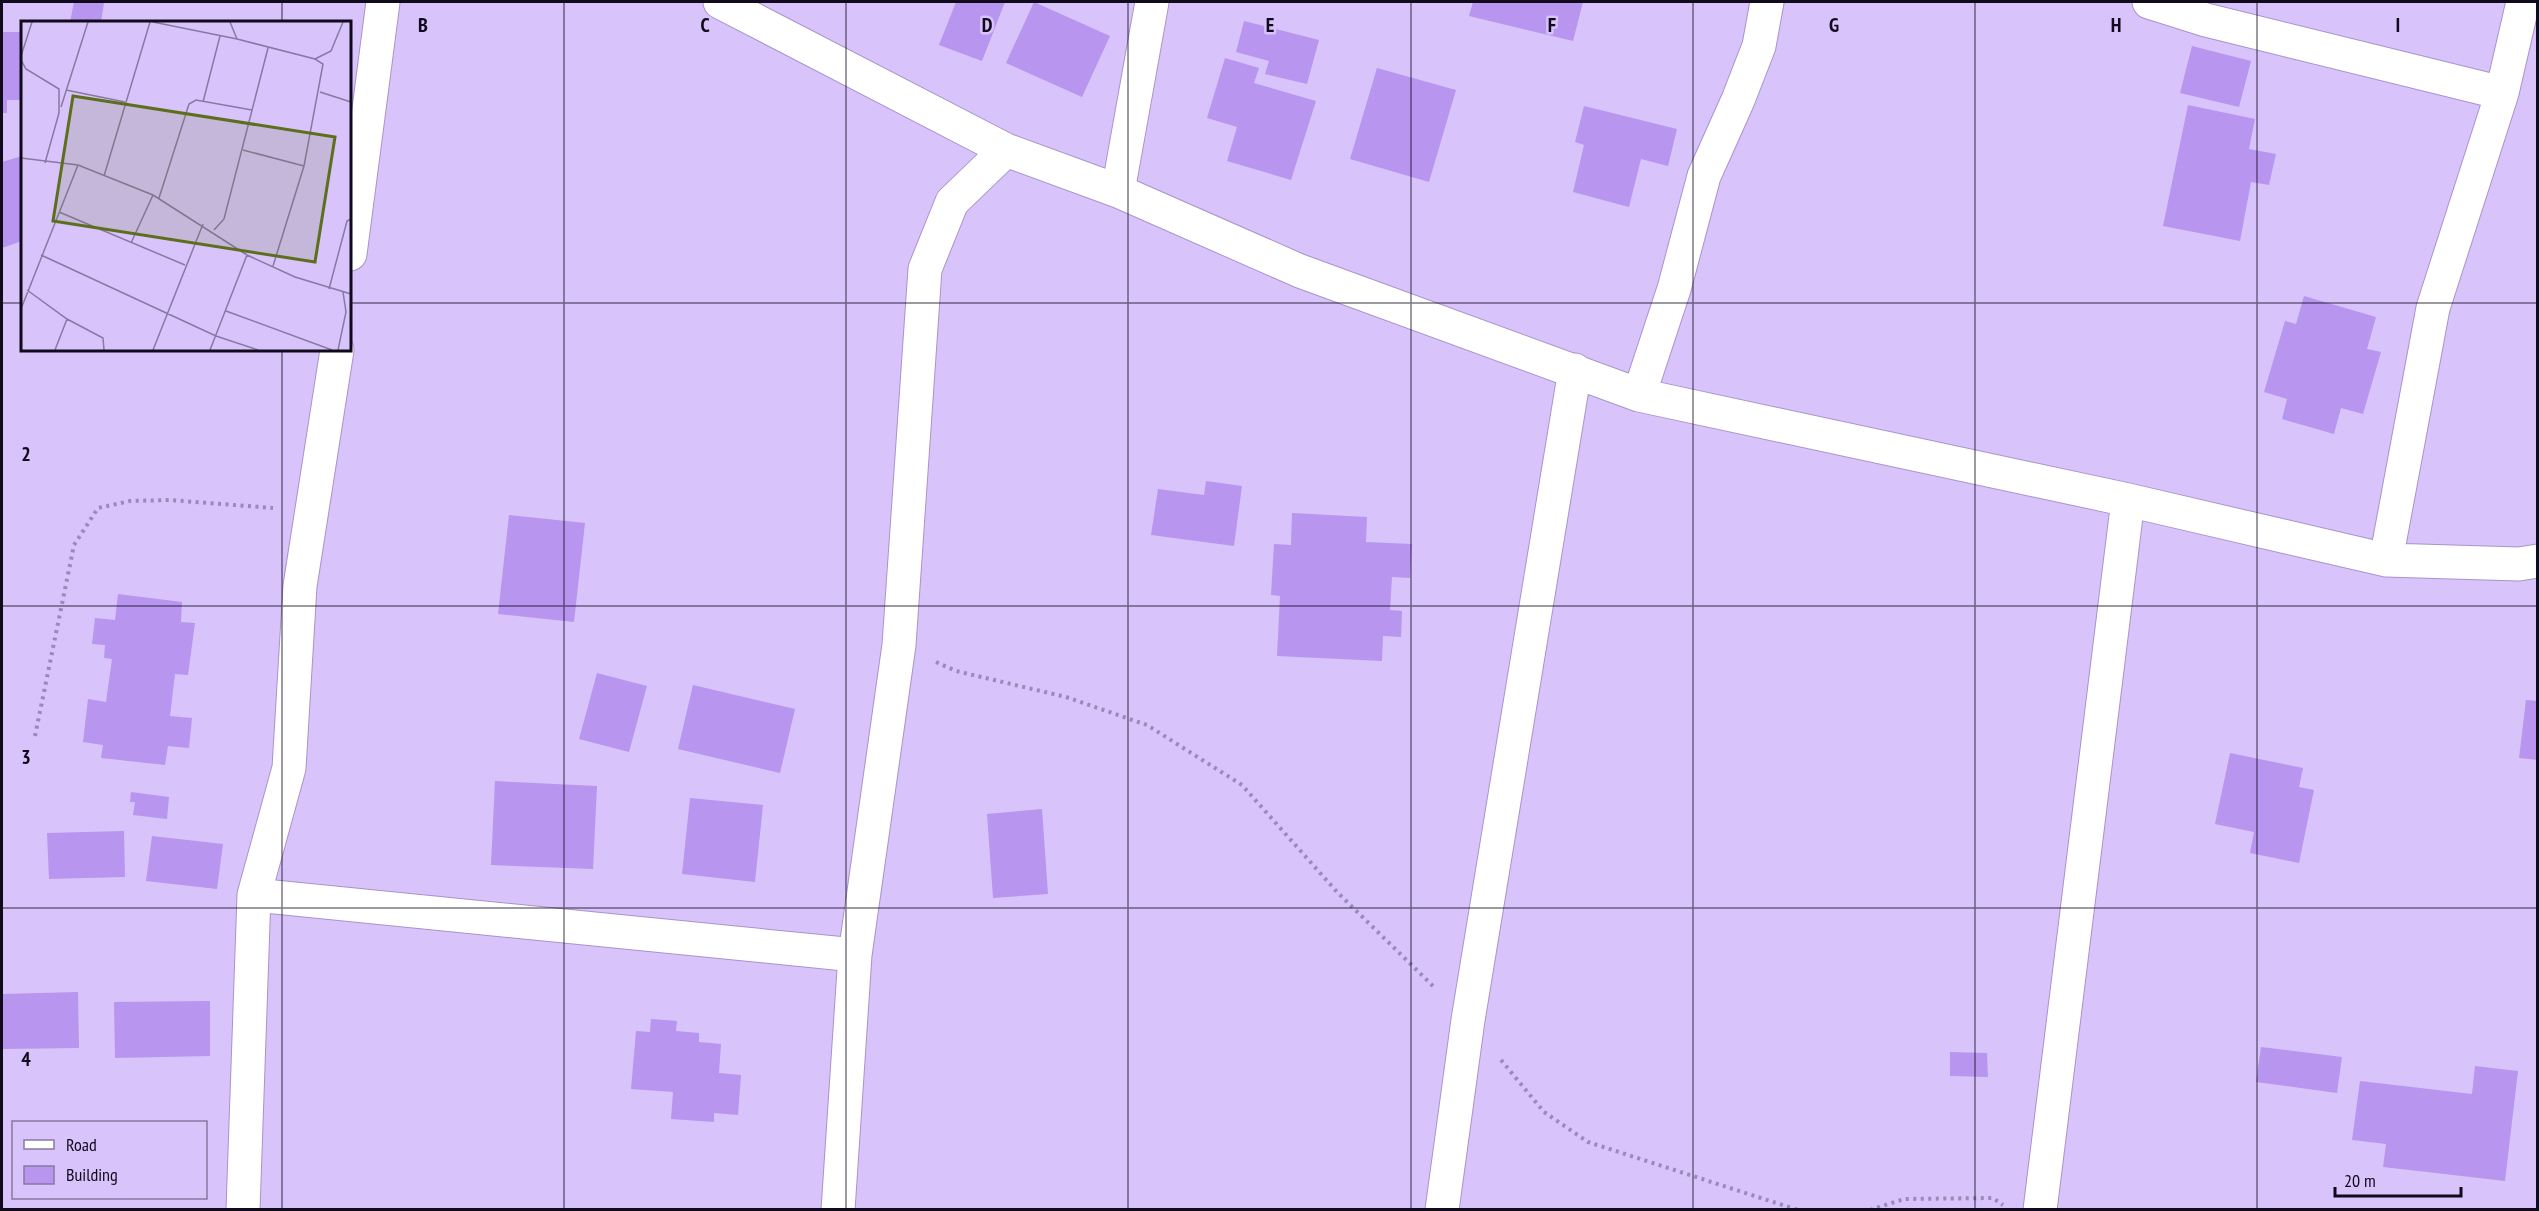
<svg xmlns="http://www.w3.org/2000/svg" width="2539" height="1211" font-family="'PT Sans Narrow',sans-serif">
<rect width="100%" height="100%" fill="#d8c3fb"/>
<path fill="#b895ee" d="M 74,2 L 104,3 L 101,22 L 70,22 Z
M 956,2 L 1005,2 L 982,61 L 939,45 Z
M 1034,2 L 1110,36 L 1082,97 L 1006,63 Z
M 1473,2 L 1583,2 L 1573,41 L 1469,16 Z
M 1244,21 L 1319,40 L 1307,84 L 1265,74 L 1269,61 L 1236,52 Z
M 2,32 L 22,32 L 22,100 L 7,100 L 7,113 L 2,113 Z
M 2192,46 L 2251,61 L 2239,107 L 2180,93 Z
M 1225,58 L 1259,68 L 1254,83 L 1316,101 L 1291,180 L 1227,161 L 1237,127 L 1207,118 Z
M 1377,68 L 1456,90 L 1429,182 L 1350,159 Z
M 2188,105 L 2255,119 L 2249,149 L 2276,154 L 2269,185 L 2251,182 L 2240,241 L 2163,226 Z
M 1584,106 L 1677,129 L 1668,166 L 1641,159 L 1629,207 L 1573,192 L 1584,145 L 1575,142 Z
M 22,156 L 22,241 L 2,248 L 2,162 Z
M 2304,296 L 2376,317 L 2367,349 L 2381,352 L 2363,414 L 2341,408 L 2334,434 L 2282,419 L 2287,399 L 2264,392 L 2285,321 L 2296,324 Z
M 1206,481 L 1242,486 L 1234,546 L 1151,535 L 1158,489 L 1204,495 Z
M 1292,513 L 1367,517 L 1366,542 L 1412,544 L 1410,578 L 1392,577 L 1390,610 L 1402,611 L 1401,637 L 1383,636 L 1382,661 L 1277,656 L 1280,596 L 1271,595 L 1274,544 L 1291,545 Z
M 509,515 L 585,523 L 574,622 L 498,614 Z
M 118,594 L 182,602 L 181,622 L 195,623 L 188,675 L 175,674 L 170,716 L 192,718 L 189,748 L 168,746 L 165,765 L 101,758 L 103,745 L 83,742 L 88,699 L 106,702 L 112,659 L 104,658 L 105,645 L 92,644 L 95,618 L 115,620 Z
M 597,673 L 647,686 L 629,752 L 579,739 Z
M 693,685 L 795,709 L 780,773 L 678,749 Z
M 2526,700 L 2538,701 L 2538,760 L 2519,758 Z
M 2230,753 L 2303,768 L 2299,787 L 2314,790 L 2299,863 L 2250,853 L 2254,832 L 2215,824 Z
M 495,781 L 597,786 L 593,869 L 491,865 Z
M 131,792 L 169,797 L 167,819 L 133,815 L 135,802 L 130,802 Z
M 690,798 L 763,805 L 755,882 L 682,874 Z
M 1042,809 L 1048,894 L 993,898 L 987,814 Z
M 124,831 L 125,877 L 49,879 L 47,833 Z
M 152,836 L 223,844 L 217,889 L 146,881 Z
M 78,992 L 79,1048 L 2,1049 L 2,994 Z
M 210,1001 L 210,1056 L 115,1058 L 114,1002 Z
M 651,1019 L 677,1021 L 676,1031 L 699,1033 L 699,1042 L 721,1044 L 719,1073 L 741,1075 L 738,1115 L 714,1113 L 714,1122 L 671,1119 L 673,1092 L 631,1089 L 636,1031 L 650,1032 Z
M 2261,1047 L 2342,1057 L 2337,1093 L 2256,1082 Z
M 1950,1052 L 1987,1053 L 1988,1077 L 1950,1076 Z
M 2475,1066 L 2518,1071 L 2505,1181 L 2383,1167 L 2386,1144 L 2352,1140 L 2360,1081 L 2472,1094 Z"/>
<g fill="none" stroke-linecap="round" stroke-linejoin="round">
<g stroke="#a894ca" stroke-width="35">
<path id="minor" d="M 720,2 L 1006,150 L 1118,191 L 1300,271 L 1639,395 L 2128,500 L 2386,560 L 2519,564 L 2538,561
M 2149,2 L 2206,20 L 2502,93
M 1118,191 L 1152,2
M 350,254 L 383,2
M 1639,395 L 1674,289 L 1704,176 L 1738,100 L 1759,46 L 1767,2
M 2386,560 L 2433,308 L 2502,93 L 2523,2
M 254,895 L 855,955
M 243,1210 L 254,895 L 289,768 L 300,586 L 337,350
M 838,1210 L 855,955 L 899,645 L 925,269 L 952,202 L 1006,150
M 1442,1210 L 1468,1020 L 1575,370
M 2040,1210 L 2128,500"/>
</g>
<path stroke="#9b8ab6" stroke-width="4" stroke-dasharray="3 4.5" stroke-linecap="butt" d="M 936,662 L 956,671 L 1066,697 L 1147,725 L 1242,785 L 1337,892 L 1433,986
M 35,736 L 74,545 L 98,508 L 130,501 L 170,500 L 273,508
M 1501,1060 L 1544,1112 L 1588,1142 L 1798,1210
M 1870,1210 L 1904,1199 L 1993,1198 L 2003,1205"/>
<use href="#minor" stroke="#fff" stroke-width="33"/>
</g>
<path fill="none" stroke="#11091c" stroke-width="1.5" stroke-opacity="0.55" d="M 282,2 L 282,22M 564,2 L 564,1210M 846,2 L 846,1210M 1128,2 L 1128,1210M 1411,2 L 1411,1210M 1693,2 L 1693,1210M 1975,2 L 1975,1210M 2257,2 L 2257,1210M 2,303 L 22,303M 350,303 L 2538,303M 282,350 L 282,1210M 2,606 L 2538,606M 2,908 L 2538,908"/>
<g transform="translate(21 21)">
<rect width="330" height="330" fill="#d8c3fb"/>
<path fill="none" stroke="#8879a2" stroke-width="1.5" d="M 132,1 L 216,18 L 294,38 L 302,43 L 283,145 L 252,245M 209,1 L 216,18M 0,35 L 11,1M 294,38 L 310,30 L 322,1M 0,39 L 5,48 L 38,68 L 38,92 L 24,142M 45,69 L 104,81M 299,71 L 330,81M 182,81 L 199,15M 40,86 L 67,1M 222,129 L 283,145M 0,137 L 57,144 L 132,174 L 226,234 L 274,256 L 330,273M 83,155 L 129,1M 138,177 L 168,83 L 175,79 L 231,89M 38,191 L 164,244M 193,209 L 203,198 L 247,27M 110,222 L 132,174M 20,234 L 195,315 L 237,329M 308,268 L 326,200 L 330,198M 6,269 L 46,298 L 82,317 L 83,329M 0,288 L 57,144M 205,290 L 311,329M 34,329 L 46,298M 132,329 L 182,203M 189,329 L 226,234M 317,329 L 325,291 L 322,271"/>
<path fill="#5d6f1d" fill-opacity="0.15" stroke="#5d6f1d" stroke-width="3" d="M 52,75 L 314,116 L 294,241 L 32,200 Z"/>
<rect width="330" height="330" fill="none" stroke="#11091c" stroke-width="3"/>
</g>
<g font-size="20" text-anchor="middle" font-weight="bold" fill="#11091c" stroke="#d8c3fb" stroke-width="5" stroke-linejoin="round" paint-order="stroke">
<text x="423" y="32">B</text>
<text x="705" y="32">C</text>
<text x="987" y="32">D</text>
<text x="1270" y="32">E</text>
<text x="1552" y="32">F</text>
<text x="1834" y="32">G</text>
<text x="2116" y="32">H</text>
<text x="2398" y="32">I</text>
<text x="26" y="461">2</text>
<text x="26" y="764">3</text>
<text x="26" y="1066">4</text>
</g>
<rect width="2539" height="1211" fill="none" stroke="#11091c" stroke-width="6"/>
<rect x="12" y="1121" width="195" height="78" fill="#d8c3fb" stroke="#8879a2" stroke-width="1.5"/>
<rect x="24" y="1140" width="30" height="9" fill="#ffffff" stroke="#8879a2" stroke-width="1.5"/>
<text x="66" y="1151" font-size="18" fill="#11091c">Road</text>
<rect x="24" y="1166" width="30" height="18" fill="#b895ee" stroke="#8879a2" stroke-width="1.5"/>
<text x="66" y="1181" font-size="18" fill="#11091c">Building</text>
<path d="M2335 1187v9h126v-9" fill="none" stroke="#11091c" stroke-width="3"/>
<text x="2344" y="1187" font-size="18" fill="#11091c" stroke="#d8c3fb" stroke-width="4.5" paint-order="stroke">20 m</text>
</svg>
